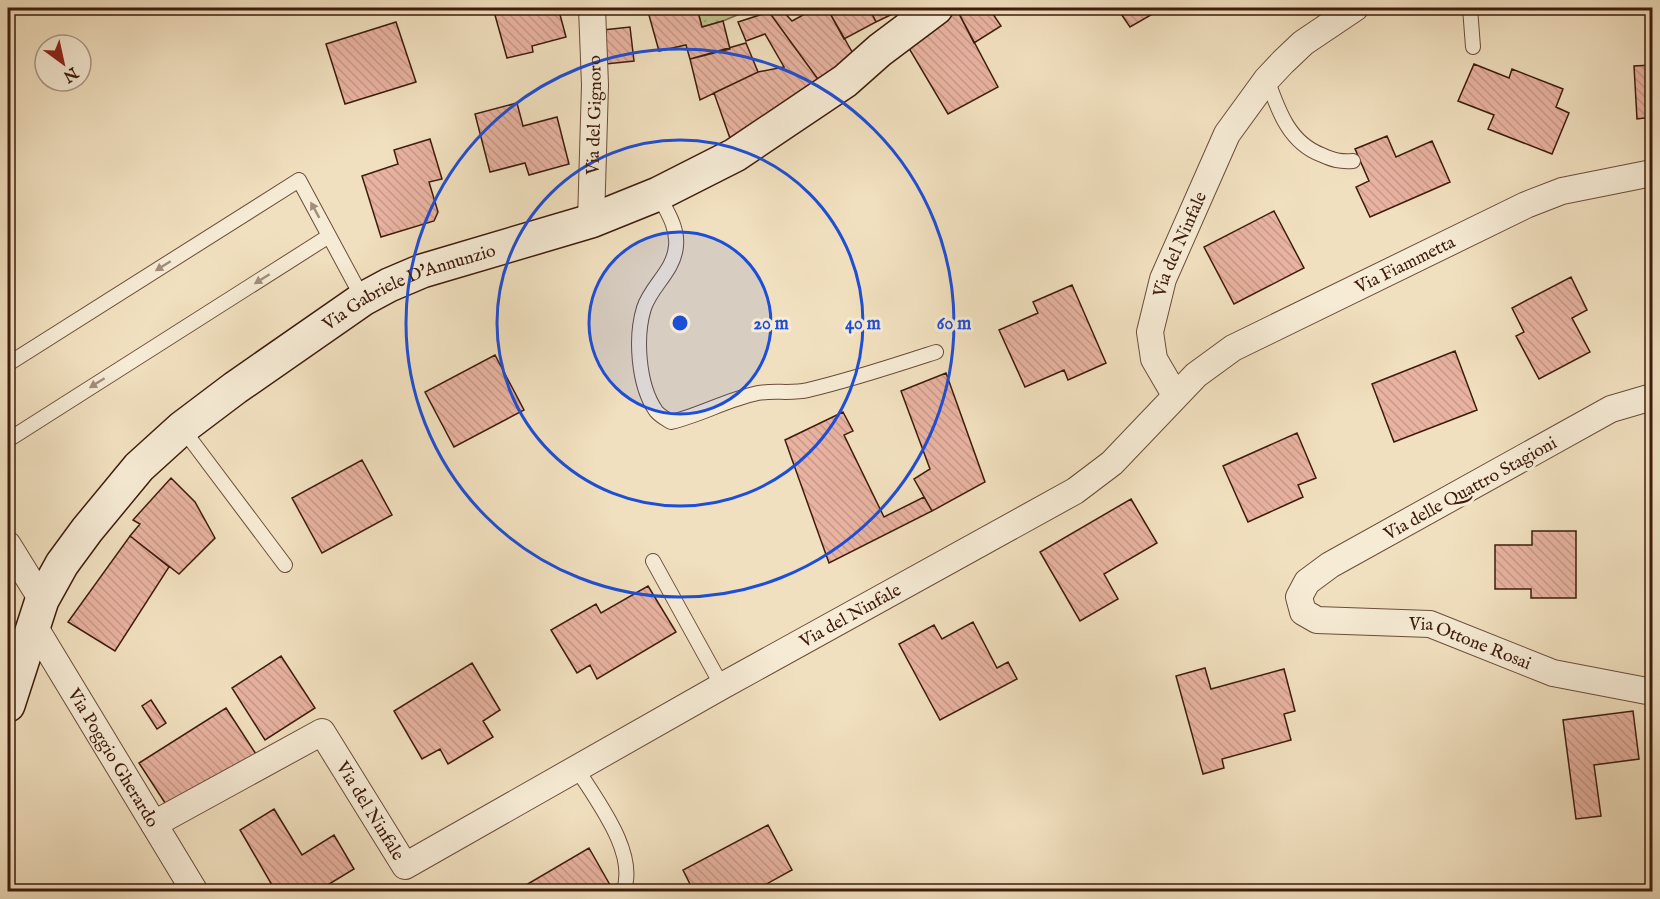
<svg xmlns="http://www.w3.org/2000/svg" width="1660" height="899" font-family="'IM FELL English',serif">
<defs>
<pattern id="park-dots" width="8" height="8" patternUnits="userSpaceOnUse" patternTransform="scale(1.5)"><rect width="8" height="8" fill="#bfc18e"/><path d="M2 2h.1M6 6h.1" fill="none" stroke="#a5a579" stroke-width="1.8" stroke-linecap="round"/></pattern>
<pattern id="building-back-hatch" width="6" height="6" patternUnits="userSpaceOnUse" patternTransform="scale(1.5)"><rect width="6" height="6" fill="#e8b3a1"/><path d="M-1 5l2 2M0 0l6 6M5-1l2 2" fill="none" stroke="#c89989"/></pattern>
</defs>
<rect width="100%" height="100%" fill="#f1e0bf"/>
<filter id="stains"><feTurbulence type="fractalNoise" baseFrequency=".00333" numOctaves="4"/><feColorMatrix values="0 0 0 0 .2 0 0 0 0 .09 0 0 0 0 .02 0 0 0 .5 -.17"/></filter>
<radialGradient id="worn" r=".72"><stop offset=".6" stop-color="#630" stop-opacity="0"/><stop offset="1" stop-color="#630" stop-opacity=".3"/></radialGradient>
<path fill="url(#park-dots)" stroke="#7e6e4e" stroke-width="1.5" d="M 697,8 L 754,8 L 723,21 L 702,27 Z"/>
<path fill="url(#building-back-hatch)" stroke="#3e1b0d" stroke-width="1.5" d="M 493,8 L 544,8 L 546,14 L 559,11 L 566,37 L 532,46 L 533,52 L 507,58 Z
M 647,8 L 697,8 L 702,27 L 723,21 L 730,49 L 690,59 L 686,45 L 659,51 Z
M 777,8 L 780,8 L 792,21 L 805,14 L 802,8 L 827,8 L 855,57 L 820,82 L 769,12 Z
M 827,8 L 869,8 L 876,22 L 844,39 Z
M 869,8 L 905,8 L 876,22 Z
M 955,8 L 956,8 L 998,87 L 948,114 L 907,45 Z
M 956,8 L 989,8 L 1001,26 L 974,43 Z
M 1117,8 L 1163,8 L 1130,27 Z
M 769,12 L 820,82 L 731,141 L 714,93 L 758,72 L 784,67 L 765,34 L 746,41 L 738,22 Z
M 396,22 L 416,82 L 345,104 L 326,44 Z
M 630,27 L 634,61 L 606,64 L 603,30 Z
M 746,43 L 758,72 L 700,100 L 690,59 Z
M 1474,64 L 1509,78 L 1512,69 L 1563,89 L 1556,107 L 1569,113 L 1552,154 L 1488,129 L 1494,115 L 1458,101 Z
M 1652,65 L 1652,117 L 1637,119 L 1634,66 Z
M 517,103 L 523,126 L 557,117 L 569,164 L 529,175 L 525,163 L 490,172 L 475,114 Z
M 1387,136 L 1396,157 L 1432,141 L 1450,182 L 1370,217 L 1356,187 L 1369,181 L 1355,149 Z
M 430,139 L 442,179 L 429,182 L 438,212 L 434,221 L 381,237 L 362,176 L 398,164 L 394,150 Z
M 1274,211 L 1304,268 L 1234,304 L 1204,247 Z
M 1571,277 L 1587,310 L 1572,318 L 1590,352 L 1539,379 L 1516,336 L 1524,332 L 1512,308 Z
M 1072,285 L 1106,363 L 1068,380 L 1064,370 L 1025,387 L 999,330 L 1038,313 L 1033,302 Z
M 1455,351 L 1477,410 L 1394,442 L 1372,384 Z
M 495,355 L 524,410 L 454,447 L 425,392 Z
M 946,373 L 985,482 L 932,511 L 914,479 L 930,469 L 901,391 Z
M 843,412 L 853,431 L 844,435 L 884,517 L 924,497 L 932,511 L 829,563 L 785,440 Z
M 1297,433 L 1316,478 L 1298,485 L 1303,497 L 1248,522 L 1223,466 Z
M 362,460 L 392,515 L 322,553 L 292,498 Z
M 171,478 L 195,502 L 215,538 L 179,574 L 130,536 L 140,524 L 133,520 Z
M 1131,499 L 1157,543 L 1104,574 L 1118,599 L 1080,621 L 1040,552 Z
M 1532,531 L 1576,531 L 1576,598 L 1531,598 L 1531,589 L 1495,589 L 1495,545 L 1532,545 Z
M 130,536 L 169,567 L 115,651 L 68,622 Z
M 648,586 L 676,632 L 597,679 L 590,665 L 577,673 L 551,630 L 596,604 L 601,613 Z
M 973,622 L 997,668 L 1008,662 L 1017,679 L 940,720 L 899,644 L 934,625 L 942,639 Z
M 281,656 L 315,708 L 265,740 L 232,688 Z
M 472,663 L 500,710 L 483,721 L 493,737 L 448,764 L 440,749 L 422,759 L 394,711 Z
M 1205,668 L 1211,689 L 1284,669 L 1295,711 L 1284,714 L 1291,740 L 1222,759 L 1224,768 L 1203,774 L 1176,676 Z
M 151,700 L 166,723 L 157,729 L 142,706 Z
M 226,708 L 256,754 L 169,809 L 139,763 Z
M 1633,711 L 1639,759 L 1594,765 L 1601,816 L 1576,819 L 1563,720 Z
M 274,809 L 302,855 L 334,835 L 354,869 L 316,892 L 276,892 L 240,830 Z
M 768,825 L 792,870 L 752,892 L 694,892 L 683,870 Z
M 589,848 L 614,892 L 514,892 Z"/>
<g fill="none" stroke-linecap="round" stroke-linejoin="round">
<g stroke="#6b4c3a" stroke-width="16">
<path id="lane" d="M 1470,8 L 1473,47
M 1267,79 C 1278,110 1289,143 1322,155 C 1333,160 1340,162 1353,161
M 658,194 C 666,210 678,227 676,246 C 674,271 651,286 644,308 C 635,337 638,385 656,411 C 660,416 666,419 671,422 C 701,415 728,399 758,393 C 774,390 792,394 808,390 C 851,380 893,366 936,352
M 8,364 L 299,180 L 363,299
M 182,428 L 285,565
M 8,440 L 329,236
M 653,561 L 722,686
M 577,769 C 596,800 639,854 623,892"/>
</g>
<g stroke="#6b4c3a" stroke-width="28">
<g id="street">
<path id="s1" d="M 591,221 L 595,85 L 592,8"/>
<path id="s2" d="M 1175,395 L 1154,359 L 1150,332 L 1163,279 L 1227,134 L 1267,79 L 1283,62 L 1303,43 L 1355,8"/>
<path id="s3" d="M 1652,397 L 1611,409 L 1330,565 L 1307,582 L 1299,597 L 1303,612 L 1317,620 L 1430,624 L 1553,673 L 1652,692"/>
<path d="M 8,545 L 42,600"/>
<path id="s4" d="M 34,626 L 195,892"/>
<path id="s5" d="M 154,824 L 322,732 L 405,866 L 722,686 L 1075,491 L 1112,463 L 1196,375 L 1233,348 L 1526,205 L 1562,191 L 1652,173"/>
</g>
</g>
<g stroke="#3e1b0d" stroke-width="36">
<g id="secondary">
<path id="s6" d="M 8,705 L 42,600 L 62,564 L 87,530 L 139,467 L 182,428 L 235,388 L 363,299 L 389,285 L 422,271 L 591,221 L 658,194 L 735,155 L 845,81 L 880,50 L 936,8"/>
</g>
</g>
<use href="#lane" stroke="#f6ebd5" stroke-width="14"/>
<use href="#street" stroke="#f6ebd5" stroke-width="26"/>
<use href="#secondary" stroke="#f6ebd5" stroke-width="33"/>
</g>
<defs><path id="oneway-solid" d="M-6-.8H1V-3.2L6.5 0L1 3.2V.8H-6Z" transform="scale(1.5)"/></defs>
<g fill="#a38d7b">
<use href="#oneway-solid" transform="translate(315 210) rotate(-119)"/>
<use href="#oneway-solid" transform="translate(163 266) rotate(148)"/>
<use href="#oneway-solid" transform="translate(262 279) rotate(148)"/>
<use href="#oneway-solid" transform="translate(97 383) rotate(148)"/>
</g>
<circle cx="680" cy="323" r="91" fill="#1d4ed8" fill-opacity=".12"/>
<g fill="none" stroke="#1d4ed8" stroke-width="3">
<circle cx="680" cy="323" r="91"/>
<circle cx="680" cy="323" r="183"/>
<circle cx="680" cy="323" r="274"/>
</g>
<g text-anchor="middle" stroke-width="6" stroke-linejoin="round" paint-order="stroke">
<g font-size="18" fill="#3e1b0d" stroke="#f6ebd5">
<text dy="6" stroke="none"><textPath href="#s1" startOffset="106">Via del Gignoro</textPath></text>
<text dy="6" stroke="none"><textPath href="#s2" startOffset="162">Via del Ninfale</textPath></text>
<text dy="6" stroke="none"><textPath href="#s5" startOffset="1522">Via Fiammetta</textPath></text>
<text dy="6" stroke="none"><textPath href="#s6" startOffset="603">Via Gabriele D'Annunzio</textPath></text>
<text transform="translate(1470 488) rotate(-29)" y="6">Via delle Quattro Stagioni</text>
<text dy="6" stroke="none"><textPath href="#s5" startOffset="860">Via del Ninfale</textPath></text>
<text dy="6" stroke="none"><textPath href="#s3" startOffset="598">Via Ottone Rosai</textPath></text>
<text dy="6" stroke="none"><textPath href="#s4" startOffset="154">Via Poggio Gherardo</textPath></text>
<text dy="6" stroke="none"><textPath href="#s5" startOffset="284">Via del Ninfale</textPath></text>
</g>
</g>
<circle cx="680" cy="323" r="9" fill="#1d4ed8" stroke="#f6ebd5" stroke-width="3"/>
<g font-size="18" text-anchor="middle" font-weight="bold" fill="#1d4ed8" stroke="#f6ebd5" stroke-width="6" stroke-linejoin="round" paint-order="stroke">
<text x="771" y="329">20 m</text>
<text x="863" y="329">40 m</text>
<text x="954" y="329">60 m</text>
</g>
<rect width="1660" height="899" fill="none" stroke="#f1e0bf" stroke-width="30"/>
<rect x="9" y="9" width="1642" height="881" fill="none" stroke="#3e1b0d" stroke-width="3"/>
<rect x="15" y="15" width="1630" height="869" fill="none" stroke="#3e1b0d" stroke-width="1.5"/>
<g transform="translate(63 63) rotate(147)"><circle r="28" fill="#f6ebd5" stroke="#ac9885" stroke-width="1.5"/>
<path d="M0-4.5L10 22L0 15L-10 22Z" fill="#8f2418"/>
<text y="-9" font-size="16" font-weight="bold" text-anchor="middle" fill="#3e1b0d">N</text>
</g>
<rect width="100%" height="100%" filter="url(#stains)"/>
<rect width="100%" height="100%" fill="url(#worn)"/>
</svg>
